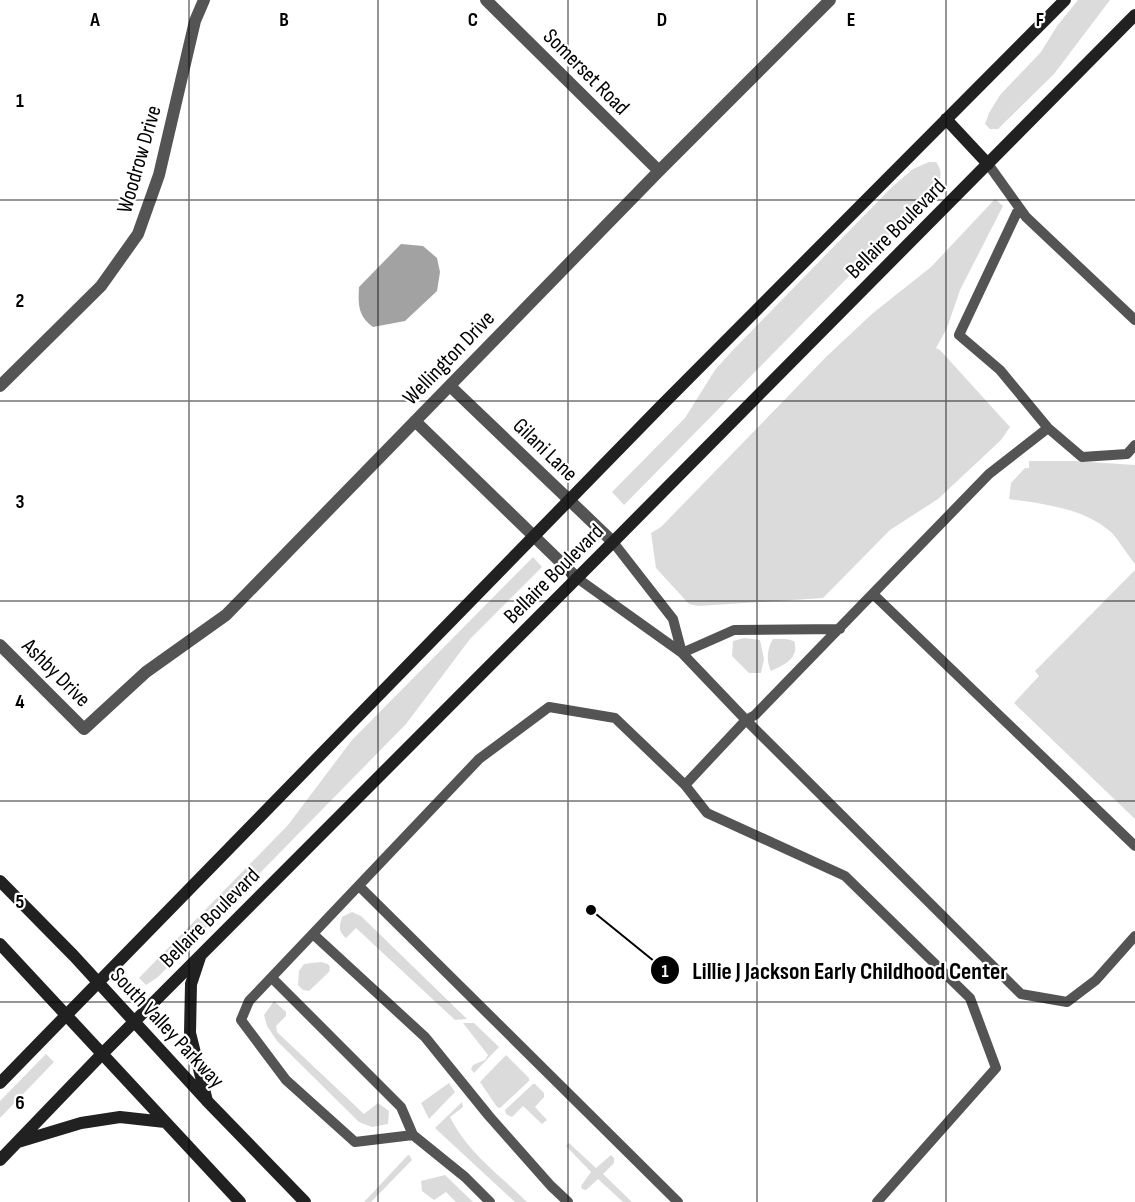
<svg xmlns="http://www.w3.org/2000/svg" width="1135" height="1202" font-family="'Sofia Sans Condensed',sans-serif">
<rect width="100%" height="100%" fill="#fff"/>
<path fill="#dbdbdb" d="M 1078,0 L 1110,0 L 1054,74 L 998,129 L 990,129 L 985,124 L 989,113 L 1000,95 L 1041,52 L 1057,26 Z
M 929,162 L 936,162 C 947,177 936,186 926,198 L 624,505 L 612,492 L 685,418 L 715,370 L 733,350 L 892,187 L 913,169 Z
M 995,199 L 1003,206 L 960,290 L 947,328 L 936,348 L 940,350 L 1010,427 L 1001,440 L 938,499 L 890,530 L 823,598 L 698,606 L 689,604 L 656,568 L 651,533 L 661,527 L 827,356 L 873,313 L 931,267 Z
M 1029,461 L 1075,461 L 1135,465 L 1135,564 C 1127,554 1120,542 1112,533 C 1085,508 1044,504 1009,499 L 1011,483 L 1025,468 L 1029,468 Z
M 533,557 L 542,567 L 470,639 L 406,724 L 158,977 L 146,985 L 139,978 L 288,825 L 352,740 Z
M 1135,570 L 1135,819 L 1014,703 L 1039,676 L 1035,671 Z
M 744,638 L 760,640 L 764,659 L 761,673 L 749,673 L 732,656 L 733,641 Z
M 773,639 L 786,639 L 794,641 C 800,658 784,665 771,671 C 766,661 767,648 773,639 Z
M 352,912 L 361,916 L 467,1019 L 455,1020 L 356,928 L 346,938 C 338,931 339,927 342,917 Z
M 321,962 L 328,964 L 330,967 L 329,972 L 309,991 L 303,990 L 298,985 L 299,971 L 304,964 Z
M 274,1001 L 286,1012 L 286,1016 L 276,1026 L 277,1032 L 364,1114 L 378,1103 L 389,1111 L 388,1124 L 372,1127 L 359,1122 L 277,1041 L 267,1026 L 264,1015 Z
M 463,1023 L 474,1023 L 499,1047 L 474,1073 L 471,1069 L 473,1065 L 485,1060 L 488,1055 Z
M 46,1054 L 54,1062 L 0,1118 L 0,1101 Z
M 506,1055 L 529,1078 L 529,1081 L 500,1108 L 497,1107 L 480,1082 Z
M 449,1083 L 455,1092 L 429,1119 L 421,1103 Z
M 533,1084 L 535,1084 L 544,1093 L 544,1097 L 535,1107 L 547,1120 L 542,1124 L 523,1106 L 512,1117 L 506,1114 L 505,1110 Z
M 462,1102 L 463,1107 L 450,1117 C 467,1152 501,1176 527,1202 L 515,1202 L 435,1128 Z
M 569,1143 L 596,1168 L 611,1155 L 614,1158 L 614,1163 L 603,1174 L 632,1202 L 623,1202 L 598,1179 L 586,1190 L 582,1189 L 581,1186 L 591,1172 L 566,1146 Z
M 408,1155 L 410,1156 L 412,1160 L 371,1202 L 364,1202 Z
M 445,1175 L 473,1202 L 456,1202 L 446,1192 L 434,1200 L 422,1191 L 421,1181 Z"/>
<path fill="#a2a2a2" d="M 401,244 L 423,246 L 437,258 L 440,272 L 437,291 L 405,321 L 373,327 C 358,316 358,305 359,287 Z"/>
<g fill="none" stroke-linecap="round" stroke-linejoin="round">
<path stroke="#545454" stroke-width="10" d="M 988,164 L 1026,217 L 1135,320
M 1048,428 L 1082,457 L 1127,454 L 1135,445
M 613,542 L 673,619 L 682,653
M 577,578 L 682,653 L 746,720 L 755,715 L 989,474 L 1048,428 L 1000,370 L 959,335 L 1019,208
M 873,594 L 1135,846
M 682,653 L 734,630 L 840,629
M 685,785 L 746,720 L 1021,994 L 1067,1002 L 1096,980 L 1135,936
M 359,886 L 678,1202
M 313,934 L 425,1037 L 489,1116 L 551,1186 L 568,1202
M 272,978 L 401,1107 L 413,1135
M 490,1202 L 465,1177 L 413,1135 L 355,1142 L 286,1080 L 241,1020 L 249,1001 L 479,759 L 549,707 L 615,718 L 685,785 L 707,813 L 845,876 L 970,998 L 996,1068 L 877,1202"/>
<path stroke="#545454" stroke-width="12" d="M 486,0 L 659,171
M 0,386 L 101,286 L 138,234 L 159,175 L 195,21 L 204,0
M 450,386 L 613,542
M 415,421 L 577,578
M 0,645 L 84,729 L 146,672 L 226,615 L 659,171 L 830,0"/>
<path stroke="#212121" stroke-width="12" d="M 946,119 L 988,164
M 0,881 L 74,956 L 208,1102 L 305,1202
M 0,944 L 240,1202
M 200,957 L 191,984 L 190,1033 L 207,1101
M 0,1083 L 660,407 L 1065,0
M 18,1142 L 81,1123 L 120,1117 L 165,1122
M 0,1160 L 102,1054 L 613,542 L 1135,15"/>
</g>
<path fill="none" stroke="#000" stroke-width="1.5" stroke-opacity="0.55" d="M 189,0 L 189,1202M 378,0 L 378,1202M 568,0 L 568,1202M 757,0 L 757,1202M 946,0 L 946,1202M 0,200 L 1135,200M 0,401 L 1135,401M 0,601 L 1135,601M 0,801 L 1135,801M 0,1002 L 1135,1002"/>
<g text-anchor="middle" stroke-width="4.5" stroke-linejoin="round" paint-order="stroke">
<g font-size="22" fill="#000" stroke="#fff">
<text transform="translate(587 71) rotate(45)" y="8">Somerset Road</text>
<text transform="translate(138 159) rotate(-74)" y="8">Woodrow Drive</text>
<text transform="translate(895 228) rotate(-45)" y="8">Bellaire Boulevard</text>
<text transform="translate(448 357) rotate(-46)" y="8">Wellington Drive</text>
<text transform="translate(546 449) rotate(44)" y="8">Gilani Lane</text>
<text transform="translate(553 573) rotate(-45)" y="8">Bellaire Boulevard</text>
<text transform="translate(57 672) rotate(45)" y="8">Ashby Drive</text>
<text transform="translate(209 917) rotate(-45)" y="8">Bellaire Boulevard</text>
<text transform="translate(168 1027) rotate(47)" y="8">South Valley Parkway</text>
</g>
</g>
<g font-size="20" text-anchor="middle" font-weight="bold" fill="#000" stroke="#fff" stroke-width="4.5" stroke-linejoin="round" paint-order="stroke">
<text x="95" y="26">A</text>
<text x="284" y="26">B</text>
<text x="473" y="26">C</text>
<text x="662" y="26">D</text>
<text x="851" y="26">E</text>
<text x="1040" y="26">F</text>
<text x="20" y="107">1</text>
<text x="20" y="307">2</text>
<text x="20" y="508">3</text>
<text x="20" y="708">4</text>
<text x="20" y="908">5</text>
<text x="20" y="1109">6</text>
</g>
<path fill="none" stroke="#000" stroke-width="2" d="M591 910L665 970"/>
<g fill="#000" stroke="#fff" stroke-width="2">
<circle cx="591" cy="910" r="6"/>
<circle cx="665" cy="970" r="15"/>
</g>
<g font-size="18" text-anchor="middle" font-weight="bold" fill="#fff">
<text x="665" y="977">1</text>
</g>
<g font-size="24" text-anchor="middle" font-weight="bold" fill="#000" stroke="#fff" stroke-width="4.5" stroke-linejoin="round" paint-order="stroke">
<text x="850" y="979">Lillie J Jackson Early Childhood Center</text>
</g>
</svg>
